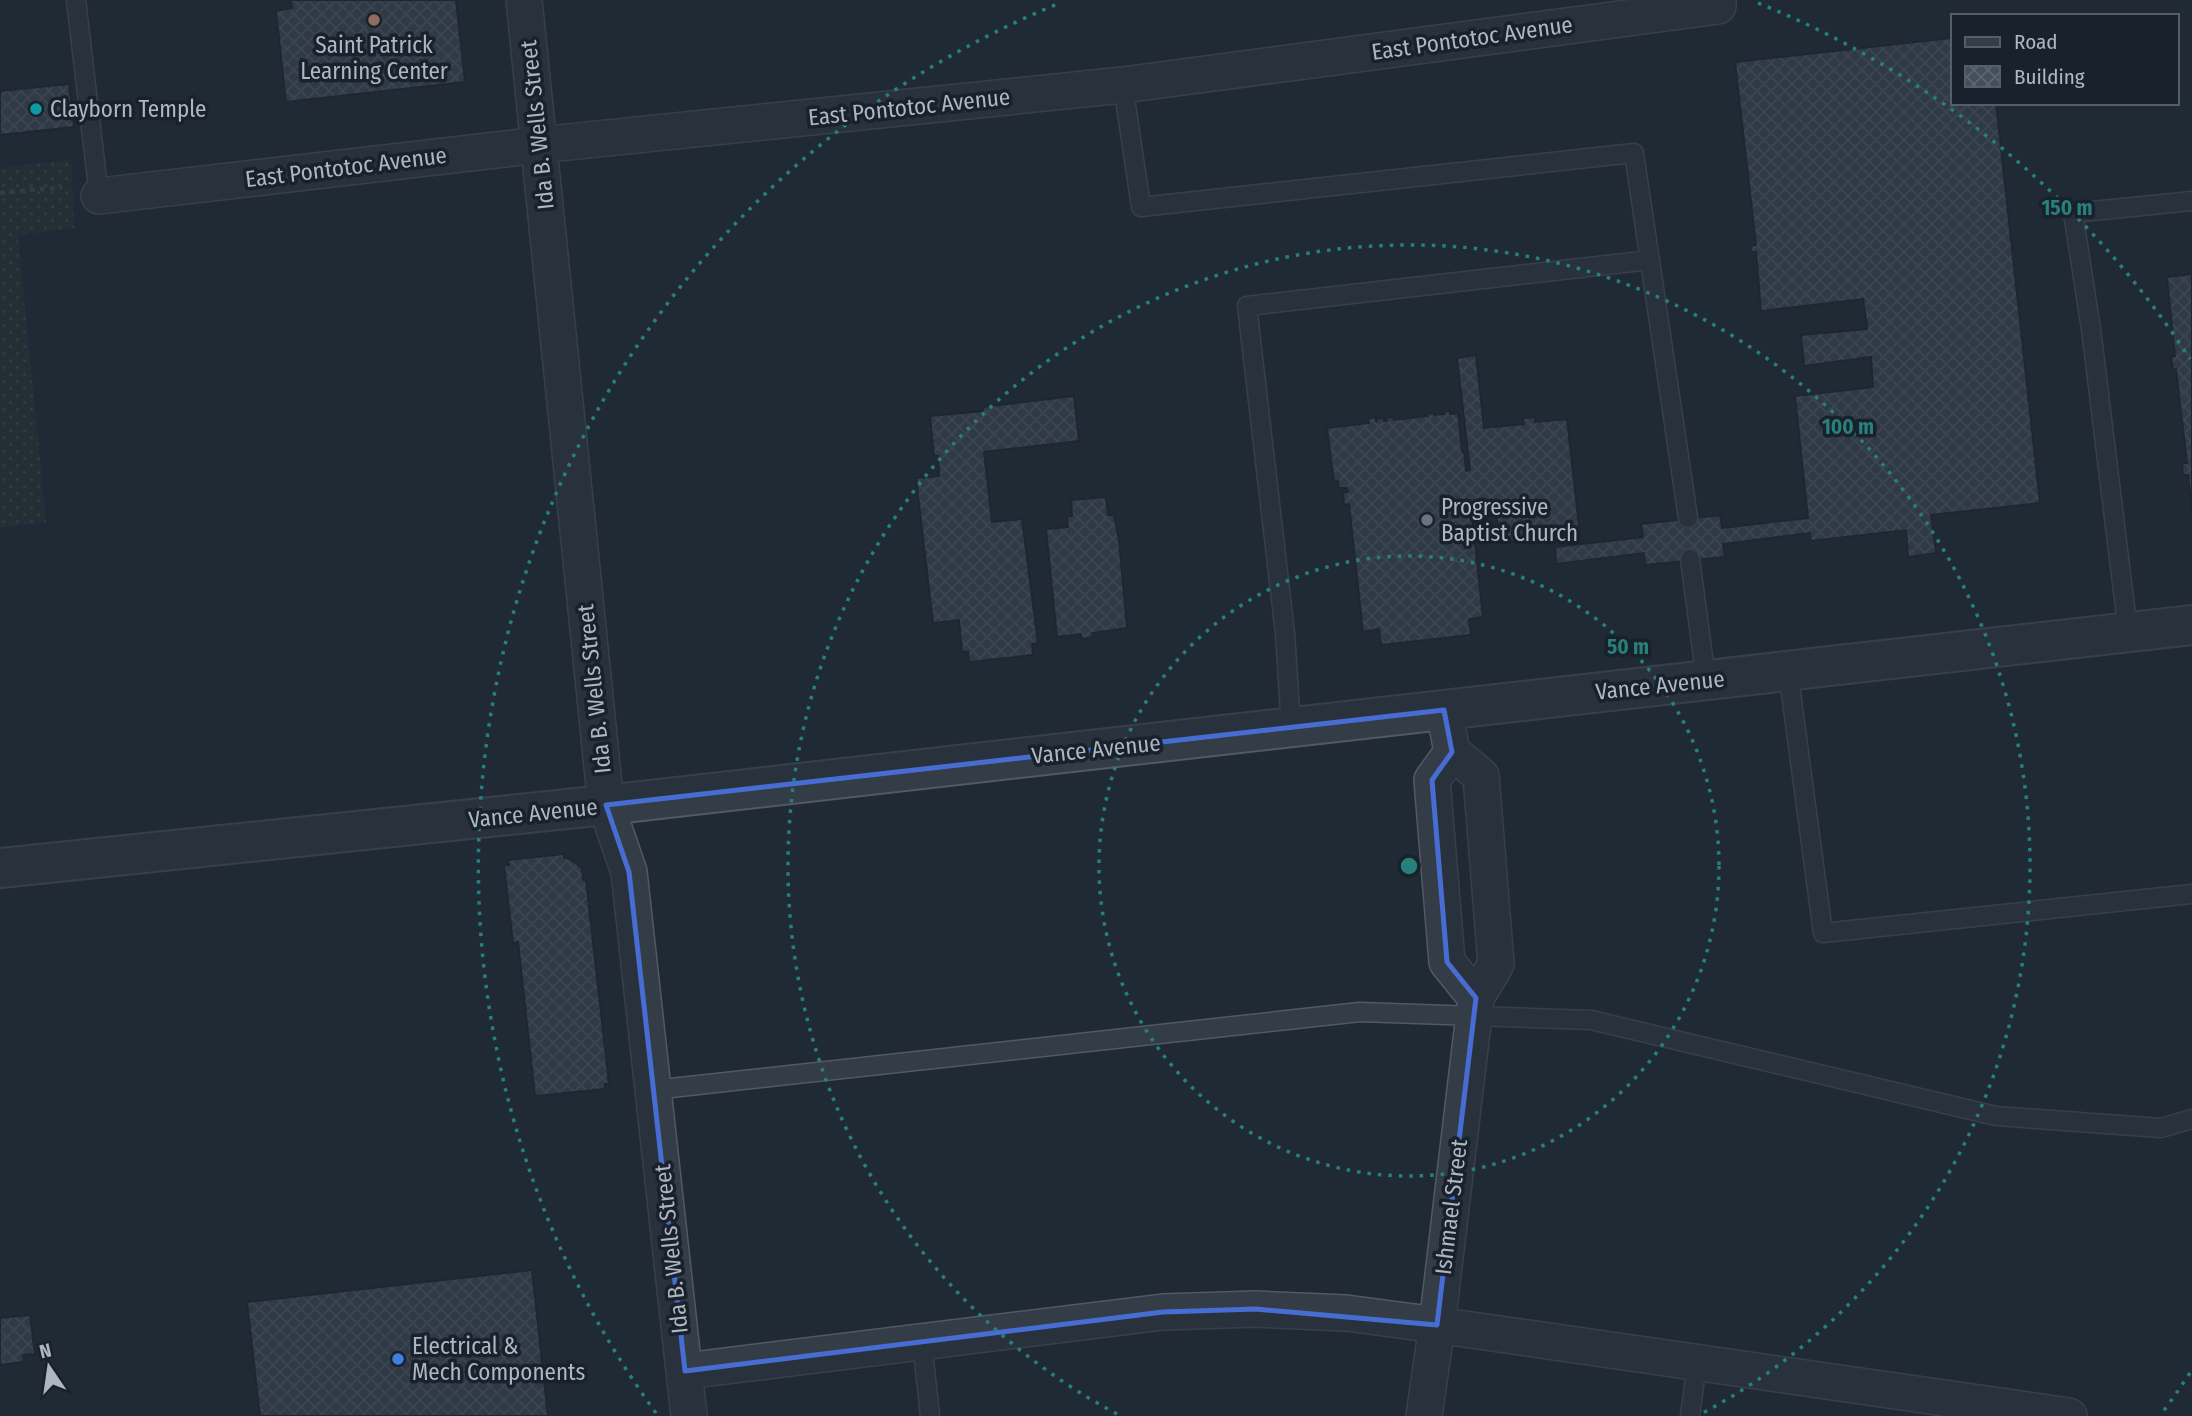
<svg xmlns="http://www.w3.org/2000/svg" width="2192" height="1416" font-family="'Fira Sans Condensed',sans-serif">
<defs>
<pattern id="grass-dots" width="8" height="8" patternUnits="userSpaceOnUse" patternTransform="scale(1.75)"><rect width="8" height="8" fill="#253939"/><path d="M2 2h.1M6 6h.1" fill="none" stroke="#425354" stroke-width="1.8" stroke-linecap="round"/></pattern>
<pattern id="building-cross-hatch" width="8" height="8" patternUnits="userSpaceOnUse" patternTransform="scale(1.75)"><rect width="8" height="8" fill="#444f5d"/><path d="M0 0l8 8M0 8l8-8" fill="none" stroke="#5c6673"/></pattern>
</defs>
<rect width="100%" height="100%" fill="#202a35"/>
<path fill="url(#grass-dots)" d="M 71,160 L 74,228 L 18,235 L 46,522 L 0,528 L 0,168 Z"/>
<path fill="url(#building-cross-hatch)" stroke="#1b232d" stroke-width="2" d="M 291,0 L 456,0 L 465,82 L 286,102 L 276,11 L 292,8 Z
M 1952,38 L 1952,103 L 1996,103 L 2040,503 L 1931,515 L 1936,553 L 1908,557 L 1906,530 L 1811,541 L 1810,533 L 1723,544 L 1725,557 L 1645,565 L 1644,553 L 1556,564 L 1555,547 L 1643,537 L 1641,524 L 1720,515 L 1722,528 L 1808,518 L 1795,396 L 1873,387 L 1871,357 L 1804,366 L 1801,335 L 1867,329 L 1867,326 L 1863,299 L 1761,311 L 1756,252 L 1751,252 L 1750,246 L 1756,245 L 1735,62 Z
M 69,84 L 74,127 L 0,135 L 0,91 Z
M 2192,274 L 2192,513 L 2188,475 L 2183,475 L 2182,463 L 2187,463 L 2176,369 L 2173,370 L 2171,356 L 2175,356 L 2167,277 Z
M 1476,355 L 1484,428 L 1524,424 L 1523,418 L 1535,417 L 1535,422 L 1567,419 L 1580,535 L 1500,543 L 1495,504 L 1471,506 L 1483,617 L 1469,619 L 1471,635 L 1381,645 L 1379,629 L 1363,632 L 1349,504 L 1344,505 L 1343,493 L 1348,492 L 1347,488 L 1339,488 L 1338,481 L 1334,482 L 1327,428 L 1369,423 L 1368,419 L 1376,417 L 1376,422 L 1378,418 L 1384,418 L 1384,421 L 1387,421 L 1386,418 L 1393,417 L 1394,420 L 1427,416 L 1426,414 L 1433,413 L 1434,415 L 1444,414 L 1443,412 L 1450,411 L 1450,414 L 1458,413 L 1462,452 L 1464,451 L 1466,471 L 1470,470 L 1457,358 Z
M 1074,396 L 1079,441 L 984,452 L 992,522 L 1022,519 L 1038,643 L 1032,644 L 1033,655 L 969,662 L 968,652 L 962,652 L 959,620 L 933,623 L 916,478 L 939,476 L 938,456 L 934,456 L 930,416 L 983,411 L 983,407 Z
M 1106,497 L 1108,515 L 1114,515 L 1119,540 L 1127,628 L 1092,633 L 1093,637 L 1082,639 L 1081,634 L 1057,637 L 1046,529 L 1068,527 L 1067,516 L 1072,516 L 1071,500 Z
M 564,854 L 564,858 L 570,859 L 582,868 L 583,880 L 586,880 L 609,1084 L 605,1084 L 605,1089 L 535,1096 L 518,942 L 513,943 L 504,865 L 509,865 L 508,860 Z
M 532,1270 L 548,1416 L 260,1416 L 247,1302 Z
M 30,1315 L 35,1354 L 23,1355 L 24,1362 L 0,1365 L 0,1318 Z"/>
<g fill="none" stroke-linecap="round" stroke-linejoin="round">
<g stroke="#515964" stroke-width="21">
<path id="service" d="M 76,0 L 99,196
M 1123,85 L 1141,207 L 1634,153 L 1688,518
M 1690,559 L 1706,680
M 2128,632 L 2091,329 L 2073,213 L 2192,201
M 1788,671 L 1823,933 L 2192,894
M 1291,727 L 1285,633 L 1247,306 L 1650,260
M 653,1090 L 1360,1012 L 1591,1020 L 1996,1116 L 2161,1128 L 2192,1119
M 922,1341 L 930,1416
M 1690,1416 L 1697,1362"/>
</g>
<g stroke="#515964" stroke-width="38">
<path id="minor" d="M 524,0 L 606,805 L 629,872 L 689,1416
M 99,196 L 539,145 L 1123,85 L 1718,6 L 1718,0
M 1452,752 L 1432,780 L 1447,962 L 1476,998
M 685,1371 L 1163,1312 L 1255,1309 L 1346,1313 L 1437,1325 L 2069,1416
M 1424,1416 L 1437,1325 L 1476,998 L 1496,964 L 1481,776 L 1452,752 L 1444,710"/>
</g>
<g stroke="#515964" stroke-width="42">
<path id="tertiary" d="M 0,868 L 606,805 L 2192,625"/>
</g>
<path stroke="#425456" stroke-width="4.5" stroke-dasharray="5 5" stroke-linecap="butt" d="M 0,193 L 62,187"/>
<use href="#service" stroke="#343c46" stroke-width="18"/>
<use href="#minor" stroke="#343c46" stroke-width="35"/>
<use href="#tertiary" stroke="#343c46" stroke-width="38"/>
</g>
<path d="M0 0H2192V1416H0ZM 1444,710 L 1452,752 L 1432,780 L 1447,962 L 1476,998 L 1437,1325 L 1255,1309 L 1163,1312 L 685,1371 L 629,872 L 606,805 Z" fill="#202a35" fill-opacity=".55" fill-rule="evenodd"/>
<path fill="none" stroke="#486dd2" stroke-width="5" stroke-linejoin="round" d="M 1444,710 L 1452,752 L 1432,780 L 1447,962 L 1476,998 L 1437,1325 L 1255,1309 L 1163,1312 L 685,1371 L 629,872 L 606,805 Z"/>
<g fill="none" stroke="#27807b" stroke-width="3.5" stroke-dasharray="3.5 7">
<circle cx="1409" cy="866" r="310"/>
<path d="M1117 1414A621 621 0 1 1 1701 1414"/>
<path d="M2190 1373A931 931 0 0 1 2162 1413M656 1413A931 931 0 0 1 1060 3M1758 3A931 931 0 0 1 2190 359"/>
</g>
<circle fill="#8d6e63" stroke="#19212b" stroke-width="2.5" cx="374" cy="20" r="7"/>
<circle fill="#0f9aa8" stroke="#19212b" stroke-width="2.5" cx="36" cy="109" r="7"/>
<circle fill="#6b7280" stroke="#19212b" stroke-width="2.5" cx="1427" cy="520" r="7"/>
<circle fill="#3f7fe0" stroke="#19212b" stroke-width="2.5" cx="398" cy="1359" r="7"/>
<g text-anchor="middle" stroke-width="7" stroke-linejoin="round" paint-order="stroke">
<g font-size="23" fill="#aeb6c3" stroke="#19212b">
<text transform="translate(1472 38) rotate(-8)" y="8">East Pontotoc Avenue</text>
<text transform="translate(909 107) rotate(-6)" y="8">East Pontotoc Avenue</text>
<text transform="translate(537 125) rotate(-96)" y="8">Ida B. Wells Street</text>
<text transform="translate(346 167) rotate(-7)" y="8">East Pontotoc Avenue</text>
<text transform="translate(1660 685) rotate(-6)" y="8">Vance Avenue</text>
<text transform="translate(594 689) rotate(-96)" y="8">Ida B. Wells Street</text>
<text transform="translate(1096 749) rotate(-6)" y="8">Vance Avenue</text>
<text transform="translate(533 813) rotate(-6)" y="8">Vance Avenue</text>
<text transform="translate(1451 1207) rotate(-83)" y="8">Ishmael Street</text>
<text transform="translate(671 1249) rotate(-96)" y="8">Ida B. Wells Street</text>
</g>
<g font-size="23" fill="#aeb6c3" stroke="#19212b" text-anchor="start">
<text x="374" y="53" text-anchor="middle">Saint Patrick<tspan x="374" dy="26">Learning Center</tspan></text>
<text x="50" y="117">Clayborn Temple</text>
<text x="1441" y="515">Progressive<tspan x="1441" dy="26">Baptist Church</tspan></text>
<text x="412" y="1354">Electrical &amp;<tspan x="412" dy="26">Mech Components</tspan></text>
</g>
</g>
<circle cx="1409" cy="866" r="10" fill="#27807b" stroke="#19212b" stroke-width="3.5"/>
<g font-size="21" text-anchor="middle" font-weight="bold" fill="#27807b" stroke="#19212b" stroke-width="7" stroke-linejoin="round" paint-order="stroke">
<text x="2067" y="215">150 m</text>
<text x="1848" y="434">100 m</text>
<text x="1628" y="654">50 m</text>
</g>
<rect x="1951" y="14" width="228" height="91" fill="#19212b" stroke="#555d68" stroke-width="2"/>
<rect x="1965" y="37" width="35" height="10" fill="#343c46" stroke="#555d68" stroke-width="2"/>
<text x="2014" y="49" font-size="21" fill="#aeb6c3">Road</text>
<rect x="1965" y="66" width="35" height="21" fill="url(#building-cross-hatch)" stroke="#555d68" stroke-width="2"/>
<text x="2014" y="84" font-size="21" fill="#aeb6c3">Building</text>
<g transform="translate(49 1367) rotate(347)" stroke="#19212b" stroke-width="5" paint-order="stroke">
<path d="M0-5L12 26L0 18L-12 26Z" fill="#aeb6c3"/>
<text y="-10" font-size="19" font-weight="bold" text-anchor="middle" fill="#aeb6c3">N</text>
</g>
</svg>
